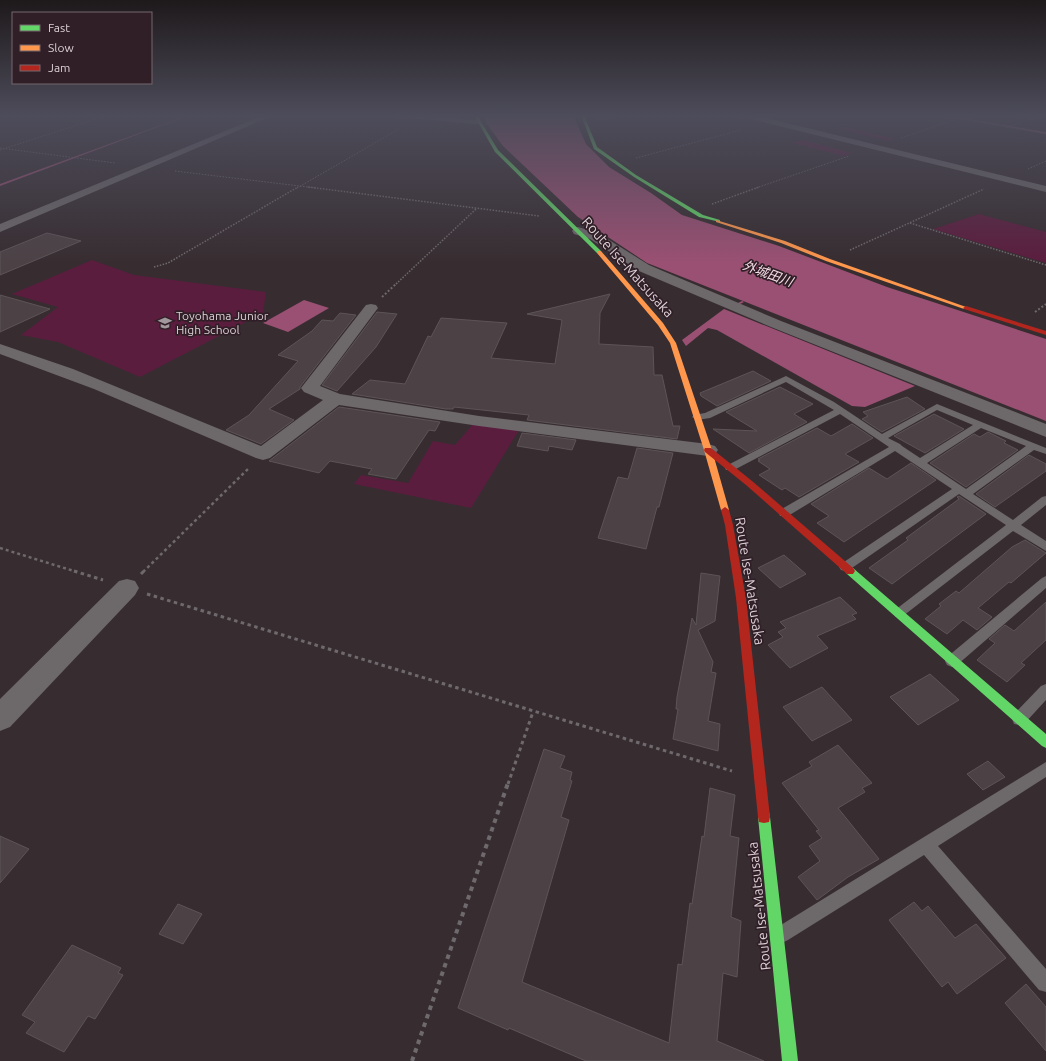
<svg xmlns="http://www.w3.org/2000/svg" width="1046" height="1061" font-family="Ubuntu,'Noto Sans JP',sans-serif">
<rect width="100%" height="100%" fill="#372d31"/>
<path fill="#5b1d3e" d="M 845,127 L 896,139 L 889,141 L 838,129 Z
M 803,140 L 852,153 L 843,156 L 793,143 Z
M 979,214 L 1046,232 L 1046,263 L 933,229 Z
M 92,260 L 134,275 L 266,292 L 263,313 L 140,377 L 58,342 L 21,335 L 58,307 L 12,294 Z
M 473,424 L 519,430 L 471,508 L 354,484 L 361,475 L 408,483 L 433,441 L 455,445 Z"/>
<path fill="#9a5073" d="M 483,115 L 573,115 L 586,144 L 609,167 L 651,193 L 682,215 L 779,246 L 887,287 L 1046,339 L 1046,421 L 647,263 L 578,217 L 503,146 L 487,124 Z
M 304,300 L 329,308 L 288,332 L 263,323 Z
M 724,309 L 915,386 L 865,407 L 852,406 L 717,330 L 708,328 L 686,346 L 682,340 Z"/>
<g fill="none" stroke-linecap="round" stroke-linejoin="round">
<path fill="#9a5073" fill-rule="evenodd" d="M 188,115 L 190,115 L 0,186 L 0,184 Z
M 943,115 L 946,115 L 1046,132 L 1046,134 Z
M 742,301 L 744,302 L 738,305 L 736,304 Z"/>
</g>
<path fill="#4c4246" stroke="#5d5458" d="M 47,233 L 81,241 L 0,275 L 0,252 Z
M 610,294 L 600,313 L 599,344 L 653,347 L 654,375 L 662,375 L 673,426 L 680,426 L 677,439 L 527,420 L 529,415 L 454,407 L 453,409 L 446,409 L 352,394 L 370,380 L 405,384 L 428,336 L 431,337 L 441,318 L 507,323 L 491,358 L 555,364 L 562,320 L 527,314 Z
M 0,295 L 50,309 L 0,332 Z
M 377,312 L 397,314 L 376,347 L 337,391 L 322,385 Z
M 340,313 L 356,315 L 300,387 L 300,389 L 269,409 L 294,420 L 261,444 L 226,430 L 249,415 L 298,361 L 278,355 L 312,331 L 322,320 L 333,321 Z
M 753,371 L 771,381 L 717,406 L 701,396 L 700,393 Z
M 780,387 L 813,404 L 794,414 L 807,422 L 749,453 L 713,429 L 757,431 L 726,412 Z
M 907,397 L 925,409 L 882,432 L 862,419 L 868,416 L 863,412 Z
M 339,407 L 440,422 L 435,431 L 429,430 L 396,479 L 368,474 L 372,469 L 330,461 L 319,473 L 269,461 Z
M 934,414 L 964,429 L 925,453 L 894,436 Z
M 852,424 L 873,438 L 845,454 L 859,462 L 799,497 L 785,488 L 782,490 L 759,475 L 770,469 L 758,461 L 760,460 L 758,459 L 817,428 L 831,436 Z
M 988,432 L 1006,441 L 1004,443 L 1018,450 L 966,487 L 930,463 L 974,434 L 980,437 Z
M 522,433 L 576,440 L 572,450 L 549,446 L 548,451 L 517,446 Z
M 637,448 L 673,453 L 659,507 L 657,507 L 646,549 L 598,538 L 618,477 L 628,479 Z
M 1029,455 L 1046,464 L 1046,471 L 995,507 L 976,494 Z
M 911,463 L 936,480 L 844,542 L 817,523 L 829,516 L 811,504 L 869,468 L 887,479 Z
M 959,496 L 986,514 L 892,584 L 869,568 L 908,540 L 906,538 L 959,499 L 957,497 Z
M 1025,540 L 1046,553 L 1011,583 L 1009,582 L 978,608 L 992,617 L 977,630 L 963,620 L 947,634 L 925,619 L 941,606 L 939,604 L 956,591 L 959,593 L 1012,547 Z
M 784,555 L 806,574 L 780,588 L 758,568 Z
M 701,573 L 720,576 L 715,621 L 698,630 L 713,662 L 711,672 L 716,673 L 708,721 L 720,724 L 718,751 L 673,739 L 678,709 L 676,709 L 677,697 L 692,618 L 696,625 Z
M 840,597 L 857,613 L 852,615 L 856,619 L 817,636 L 828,648 L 790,668 L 768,645 L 783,637 L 778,632 L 786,628 L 780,622 Z
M 1046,602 L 1046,640 L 1021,663 L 1025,665 L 1007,682 L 977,660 L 995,643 L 989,639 L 1005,625 L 1014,631 Z
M 930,674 L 959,700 L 918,725 L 890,697 Z
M 822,687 L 852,720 L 812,741 L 783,707 Z
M 838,745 L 872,783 L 862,788 L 865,792 L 838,808 L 879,859 L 848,877 L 817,900 L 798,877 L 820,861 L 809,846 L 822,838 L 816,831 L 819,830 L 782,783 L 812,766 L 809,762 Z
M 544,749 L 565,756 L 560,768 L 572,772 L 570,780 L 572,781 L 561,817 L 569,820 L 522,982 L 669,1043 L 678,964 L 682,965 L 690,903 L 692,904 L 702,836 L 704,837 L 710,788 L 735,795 L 730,836 L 739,838 L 731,917 L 741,921 L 737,977 L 723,973 L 717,1041 L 764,1061 L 586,1061 L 509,1028 L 508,1030 L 458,1008 Z
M 988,761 L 1005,777 L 983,790 L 967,774 Z
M 0,836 L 29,849 L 0,883 Z
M 914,902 L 922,911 L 928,906 L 955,938 L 976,924 L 1006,958 L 957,994 L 948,982 L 942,987 L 889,920 Z
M 178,904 L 202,914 L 183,944 L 159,934 Z
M 72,945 L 121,968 L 118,973 L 123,975 L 95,1019 L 88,1016 L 64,1052 L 26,1033 L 35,1022 L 22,1015 Z
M 1026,984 L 1046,1007 L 1046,1051 L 1005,1003 Z"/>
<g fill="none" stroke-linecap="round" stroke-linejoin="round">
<path stroke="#6e696c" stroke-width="1" stroke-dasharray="1.5 1.5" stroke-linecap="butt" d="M 939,115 L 1046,134
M 599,120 L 620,115
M 1006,127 L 1046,115
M 901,138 L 959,118
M 0,148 L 115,163
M 0,150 L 108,115
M 636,158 L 741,130
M 1028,169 L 1046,161
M 175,171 L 316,188
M 297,188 L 399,129
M 756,188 L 849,156"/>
<path stroke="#6e696c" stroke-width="1.5" stroke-dasharray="1.5 1.5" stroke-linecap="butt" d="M 308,187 L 539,216
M 712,204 L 759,187
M 910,223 L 1046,265
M 850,250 L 984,189
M 154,267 L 168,263 L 298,187
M 396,284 L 476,209"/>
<path stroke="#6e696c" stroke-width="2" stroke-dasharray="2 2" stroke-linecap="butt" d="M 382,297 L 397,283
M 1035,312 L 1046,304"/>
<path stroke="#6e696c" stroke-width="2.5" stroke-dasharray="3 3" stroke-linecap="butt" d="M 0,548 L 77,572
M 143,572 L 249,468"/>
<path stroke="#6e696c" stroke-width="3" stroke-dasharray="3.5 3.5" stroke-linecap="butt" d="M 74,571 L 103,580
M 141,574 L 144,571
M 147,594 L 732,771
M 508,784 L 533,712"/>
<path stroke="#6e696c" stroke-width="4" stroke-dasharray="4.5 4.5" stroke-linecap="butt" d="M 412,1061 L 508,783"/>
<path fill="#6d686a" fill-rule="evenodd" d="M 786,376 L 834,402 L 882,434 L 937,404 L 1046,448 L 1046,454 L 1034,450 L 973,494 L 1013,520 L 1042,497 L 1046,496 L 1046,505 L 1021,525 L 1046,541 L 1046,551 L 1013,531 L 903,616 L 899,618 L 895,616 L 893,613 L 895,610 L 1006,525 L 959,494 L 849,570 L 845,571 L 841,570 L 839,567 L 841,564 L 952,489 L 895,451 L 788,516 L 780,516 L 779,513 L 780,510 L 889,447 L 840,414 L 734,470 L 726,470 L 725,468 L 726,466 L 834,410 L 786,382 L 710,418 L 697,420 L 692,417 L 694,415 L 705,413 ZM 937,410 L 973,425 L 920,458 L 902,446 L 900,444 L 888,438 ZM 981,428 L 1026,446 L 966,489 L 927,463 Z
M 1046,576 L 1046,588 L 957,665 L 952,667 L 947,665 L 945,661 L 947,657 L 1042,578 Z
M 1046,684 L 1046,700 L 1024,724 L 1019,725 L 1014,724 L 1012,719 L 1014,714 L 1041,686 Z
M 1046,762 L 1046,777 L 938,846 L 1046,969 L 1046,992 L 1039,990 L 924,855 L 788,940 L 782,943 L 776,940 L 773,934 L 776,928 Z"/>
<path fill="#6d686a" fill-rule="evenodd" d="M 264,115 L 274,115 L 0,232 L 0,224 Z
M 393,115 L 420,115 L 477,120 L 481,122 L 477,124 L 397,117 Z
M 742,115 L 754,115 L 1046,186 L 1046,192 L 743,117 Z
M 578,227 L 598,233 L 649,265 L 670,274 L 781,321 L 1046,424 L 1046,437 L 771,327 L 660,280 L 639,271 L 590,239 L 574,234 L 572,231 L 574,228 Z
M 371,304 L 376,305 L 378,308 L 320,386 L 340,394 L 479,416 L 708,444 L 715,446 L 718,450 L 715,454 L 708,456 L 479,426 L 339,405 L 270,458 L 263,460 L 256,458 L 94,389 L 0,354 L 0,344 L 73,369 L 261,446 L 323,400 L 304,392 L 301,388 L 366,305 Z
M 127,579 L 135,581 L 139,588 L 135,595 L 10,727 L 0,731 L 0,699 L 119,581 Z"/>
<path fill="#63d668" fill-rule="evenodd" d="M 474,115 L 477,115 L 498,150 L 601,251 L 601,253 L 597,253 L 495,152 Z
M 581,115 L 584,115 L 597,147 L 636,175 L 703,215 L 720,220 L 720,222 L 699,217 L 634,177 L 594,149 Z
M 850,567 L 853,568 L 1046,734 L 1046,748 L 1042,746 L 847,574 L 845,571 L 847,568 Z
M 764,811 L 769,812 L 770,817 L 798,1061 L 782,1061 L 758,817 L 759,812 Z"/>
<path fill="#ff974d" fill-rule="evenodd" d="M 716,220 L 785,241 L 830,259 L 969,308 L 964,309 L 826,261 L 781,243 L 716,222 Z
M 597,251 L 601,251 L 663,323 L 676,343 L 712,450 L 729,510 L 728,512 L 725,513 L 721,510 L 704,450 L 670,343 L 658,325 L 597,253 Z"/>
<path fill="#b3261e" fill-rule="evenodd" d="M 966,306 L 1046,331 L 1046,335 L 964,309 L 963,308 Z
M 705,448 L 711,448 L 752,481 L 853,568 L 855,571 L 853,574 L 847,574 L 746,485 L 705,452 L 704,450 Z
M 725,507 L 729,510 L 733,525 L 746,598 L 770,817 L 769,822 L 764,823 L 759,822 L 758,817 L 736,598 L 725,525 L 721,510 Z"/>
</g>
<linearGradient id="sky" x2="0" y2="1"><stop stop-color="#1e191b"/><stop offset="0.44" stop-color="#4d4c5a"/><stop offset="1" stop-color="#4d4c5a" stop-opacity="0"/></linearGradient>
<rect width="1046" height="263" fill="url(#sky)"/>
<defs>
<g id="school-bare" transform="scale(1.08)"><path d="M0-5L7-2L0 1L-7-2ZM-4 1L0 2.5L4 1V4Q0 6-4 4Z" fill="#a2979c" stroke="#301f27" stroke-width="2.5" paint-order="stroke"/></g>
</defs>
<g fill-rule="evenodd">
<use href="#school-bare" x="165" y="323"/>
</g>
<g text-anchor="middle" stroke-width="3.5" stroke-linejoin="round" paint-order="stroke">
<g font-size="12" fill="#dcd0d5" stroke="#301f27" text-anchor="start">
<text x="176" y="320">Toyohama Junior<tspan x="176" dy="14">High School</tspan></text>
</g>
<g font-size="13" font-style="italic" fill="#f4dce6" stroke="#301f27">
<text transform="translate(768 273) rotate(20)" y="5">外城田川</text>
</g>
<g font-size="14" fill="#dcd0d5" stroke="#301f27">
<text transform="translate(628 267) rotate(48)" y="5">Route Ise-Matsusaka</text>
<text transform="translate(750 581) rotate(81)" y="5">Route Ise-Matsusaka</text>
<text transform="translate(759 906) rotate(-96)" y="5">Route Ise-Matsusaka</text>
</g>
</g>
<rect x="12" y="12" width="140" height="72" fill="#301f27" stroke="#75666d"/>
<rect x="20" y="25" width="20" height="6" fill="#63d668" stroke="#75666d"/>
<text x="48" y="32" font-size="12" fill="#dcd0d5">Fast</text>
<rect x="20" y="45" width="20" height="6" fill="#ff974d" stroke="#75666d"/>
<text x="48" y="52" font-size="12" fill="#dcd0d5">Slow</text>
<rect x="20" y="65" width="20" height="6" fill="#b3261e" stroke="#75666d"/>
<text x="48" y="72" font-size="12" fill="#dcd0d5">Jam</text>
</svg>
